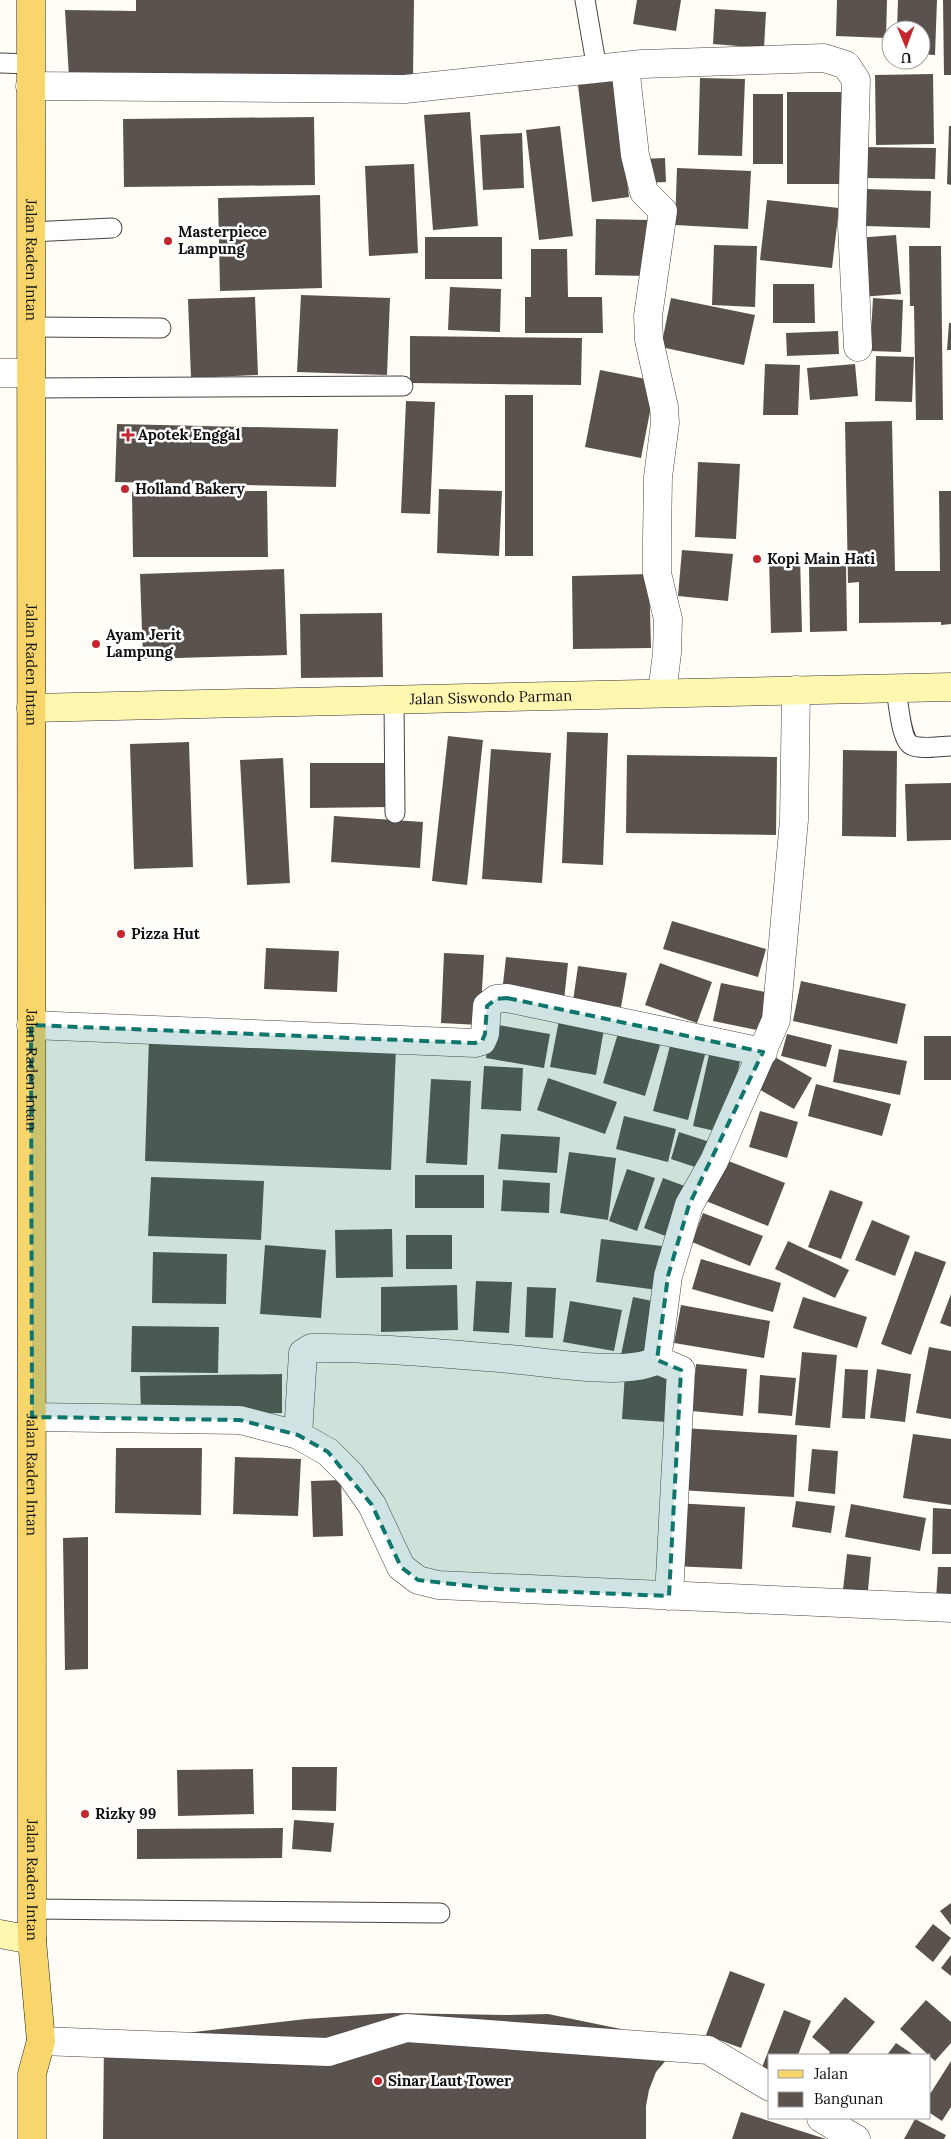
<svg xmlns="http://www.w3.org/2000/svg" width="951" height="2139" font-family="Lora,serif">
<rect width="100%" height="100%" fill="#fffdf5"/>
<path fill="#5a524d" d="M 136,0 L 414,0 L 413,78 L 69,77 L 65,10 L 136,11 Z
M 637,0 L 681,0 L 676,31 L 633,24 Z
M 837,0 L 887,0 L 886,38 L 836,36 Z
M 898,0 L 937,0 L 935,55 L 921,54 L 921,30 L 897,30 Z
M 943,0 L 951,0 L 951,75 L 944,75 Z
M 715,9 L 766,12 L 764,48 L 713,44 Z
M 933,74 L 934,144 L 876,145 L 875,75 Z
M 700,78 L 745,79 L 742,156 L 698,155 Z
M 615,81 L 629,197 L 592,202 L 578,85 Z
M 787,92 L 841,92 L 841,184 L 787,184 Z
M 753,94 L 783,94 L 783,164 L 753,164 Z
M 470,112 L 478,226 L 433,230 L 424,115 Z
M 314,117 L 315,185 L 124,187 L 123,119 Z
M 560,126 L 573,236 L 539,240 L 526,130 Z
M 949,126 L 951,126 L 951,185 L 947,184 Z
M 522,133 L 524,188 L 483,190 L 480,135 Z
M 862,147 L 936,148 L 935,179 L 862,178 Z
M 665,158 L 666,182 L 642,183 L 641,159 Z
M 414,164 L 418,253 L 369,256 L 365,166 Z
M 677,168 L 751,171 L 748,229 L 675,225 Z
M 866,189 L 931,191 L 930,228 L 865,226 Z
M 320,195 L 322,288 L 220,291 L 218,198 Z
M 767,200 L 839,208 L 832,268 L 760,260 Z
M 596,219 L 651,220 L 649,276 L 595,275 Z
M 896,235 L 901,294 L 860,297 L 856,238 Z
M 425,237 L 502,237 L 502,279 L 425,279 Z
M 714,245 L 757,246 L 755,307 L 712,305 Z
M 909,246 L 941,246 L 943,420 L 916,420 L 914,306 L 910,306 Z
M 531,249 L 567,249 L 568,297 L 602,297 L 603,333 L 525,333 L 525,297 L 531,297 Z
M 773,284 L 814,284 L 815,323 L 773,323 Z
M 450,287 L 501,289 L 500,332 L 448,330 Z
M 301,295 L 390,298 L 387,375 L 297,372 Z
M 255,297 L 258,375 L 191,378 L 188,299 Z
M 671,298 L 755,315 L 744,365 L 661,347 Z
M 873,298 L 903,300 L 901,352 L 870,351 Z
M 949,323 L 951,323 L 951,350 L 947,350 Z
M 838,331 L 839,354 L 787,356 L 786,333 Z
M 410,336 L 582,338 L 581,385 L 410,383 Z
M 876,356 L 914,357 L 912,402 L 875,401 Z
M 765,364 L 800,365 L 798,415 L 763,415 Z
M 855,364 L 858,396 L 810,400 L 807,368 Z
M 600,370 L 656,381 L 641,458 L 585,447 Z
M 505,395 L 533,395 L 533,556 L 505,556 Z
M 406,401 L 435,402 L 430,514 L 401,513 Z
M 892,421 L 895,571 L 940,571 L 939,491 L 951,491 L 951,624 L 941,625 L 941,622 L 859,623 L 859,582 L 848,583 L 845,422 Z
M 117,424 L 338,429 L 336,487 L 115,482 Z
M 698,462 L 740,464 L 736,539 L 695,537 Z
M 439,489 L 502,491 L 499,556 L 437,553 Z
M 267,491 L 268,557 L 133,557 L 132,492 Z
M 682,550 L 733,554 L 728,601 L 678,596 Z
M 800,557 L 802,632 L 771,633 L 769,558 Z
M 846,566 L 847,631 L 810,632 L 809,567 Z
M 284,569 L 287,655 L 143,659 L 140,574 Z
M 649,574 L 651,648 L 573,649 L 572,576 Z
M 382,613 L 383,677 L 301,678 L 300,614 Z
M 567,732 L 608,733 L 603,865 L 562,863 Z
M 448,736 L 483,740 L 467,885 L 432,881 Z
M 189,742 L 193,867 L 134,869 L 130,744 Z
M 491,749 L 551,753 L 542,883 L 482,879 Z
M 843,750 L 897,751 L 896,837 L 842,836 Z
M 627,755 L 777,757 L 776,835 L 626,833 Z
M 283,758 L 290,883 L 247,885 L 240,760 Z
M 310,763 L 389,763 L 389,807 L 310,808 Z
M 951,783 L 951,840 L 907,841 L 905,784 Z
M 334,816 L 423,822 L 420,868 L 331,862 Z
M 672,921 L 766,949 L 758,977 L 663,949 Z
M 266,948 L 339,951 L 337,992 L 264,989 Z
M 444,953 L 484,955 L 480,1025 L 441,1023 Z
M 506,957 L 568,963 L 564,1000 L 502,993 Z
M 660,963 L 712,982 L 697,1023 L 645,1005 Z
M 578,966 L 627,973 L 621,1007 L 573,1001 Z
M 801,981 L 906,1004 L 897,1044 L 793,1021 Z
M 721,983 L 775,994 L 767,1032 L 713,1021 Z
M 560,1015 L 605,1023 L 596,1075 L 550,1067 Z
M 492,1024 L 550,1034 L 544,1068 L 486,1058 Z
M 619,1030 L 661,1042 L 645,1096 L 603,1083 Z
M 787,1034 L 832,1045 L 826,1067 L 781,1056 Z
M 924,1036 L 951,1036 L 951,1080 L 924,1080 Z
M 149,1038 L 396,1047 L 391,1170 L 145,1161 Z
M 671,1042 L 706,1051 L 688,1120 L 653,1111 Z
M 711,1046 L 742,1053 L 724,1133 L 693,1126 Z
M 839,1049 L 907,1061 L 900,1095 L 833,1082 Z
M 773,1056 L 812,1078 L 794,1109 L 755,1087 Z
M 484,1066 L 523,1068 L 521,1111 L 481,1109 Z
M 548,1078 L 617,1102 L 605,1134 L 537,1110 Z
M 431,1079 L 471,1081 L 467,1165 L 426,1163 Z
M 816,1084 L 891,1104 L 882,1136 L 808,1116 Z
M 760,1111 L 798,1122 L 787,1158 L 749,1147 Z
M 624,1116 L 676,1129 L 668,1162 L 616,1149 Z
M 679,1132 L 713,1143 L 704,1170 L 671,1159 Z
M 501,1134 L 560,1137 L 557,1173 L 498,1169 Z
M 569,1152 L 616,1158 L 608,1220 L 560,1213 Z
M 718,1157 L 785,1183 L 768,1226 L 701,1199 Z
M 627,1169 L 655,1178 L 637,1231 L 609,1221 Z
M 415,1175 L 484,1175 L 484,1208 L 415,1208 Z
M 151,1177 L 264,1181 L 261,1240 L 148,1236 Z
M 663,1178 L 690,1188 L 671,1238 L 644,1228 Z
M 503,1180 L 550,1183 L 549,1213 L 501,1211 Z
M 830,1190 L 863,1202 L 841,1259 L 808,1247 Z
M 703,1213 L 763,1236 L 750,1266 L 692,1242 Z
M 872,1220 L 910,1236 L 895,1276 L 855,1260 Z
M 392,1229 L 393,1277 L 336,1278 L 335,1230 Z
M 406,1235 L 452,1235 L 452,1269 L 406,1269 Z
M 601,1239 L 662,1246 L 658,1290 L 596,1282 Z
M 788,1241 L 849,1270 L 835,1298 L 775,1269 Z
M 265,1245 L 326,1250 L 321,1318 L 260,1314 Z
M 915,1251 L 946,1262 L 911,1355 L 881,1344 Z
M 153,1252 L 227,1254 L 226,1304 L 152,1303 Z
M 701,1259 L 781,1283 L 773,1312 L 692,1289 Z
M 476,1281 L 512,1282 L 509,1333 L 473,1331 Z
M 457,1285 L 458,1330 L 381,1332 L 381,1287 Z
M 527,1287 L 556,1288 L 553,1338 L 525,1337 Z
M 951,1294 L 951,1327 L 940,1323 Z
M 633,1297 L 657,1302 L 645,1359 L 621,1355 Z
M 803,1297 L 867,1317 L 857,1348 L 793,1328 Z
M 570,1301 L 622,1310 L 614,1351 L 563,1342 Z
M 681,1305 L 770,1321 L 764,1358 L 674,1343 Z
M 132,1326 L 219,1327 L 218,1373 L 131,1372 Z
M 929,1347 L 951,1351 L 951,1419 L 916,1413 Z
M 802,1352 L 837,1355 L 830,1428 L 795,1425 Z
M 696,1364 L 747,1369 L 743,1416 L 692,1411 Z
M 845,1369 L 868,1370 L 865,1419 L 842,1418 Z
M 877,1369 L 911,1374 L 905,1422 L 870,1418 Z
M 625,1373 L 670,1376 L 667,1422 L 622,1419 Z
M 282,1374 L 282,1413 L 141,1415 L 140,1376 Z
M 760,1375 L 796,1378 L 792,1416 L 758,1413 Z
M 683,1428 L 797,1435 L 794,1497 L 680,1490 Z
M 913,1434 L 951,1439 L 951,1505 L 903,1498 Z
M 116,1448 L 202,1448 L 201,1515 L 115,1513 Z
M 812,1449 L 838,1451 L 835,1494 L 808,1491 Z
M 235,1457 L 301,1459 L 298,1516 L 233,1514 Z
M 341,1480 L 343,1536 L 313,1537 L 311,1481 Z
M 796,1501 L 835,1506 L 831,1533 L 792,1527 Z
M 675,1503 L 745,1507 L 742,1569 L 672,1566 Z
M 851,1504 L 926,1518 L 920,1551 L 845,1537 Z
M 933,1508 L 951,1509 L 951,1554 L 932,1554 Z
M 88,1537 L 88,1669 L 65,1670 L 63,1538 Z
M 847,1554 L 871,1557 L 867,1601 L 842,1599 Z
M 938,1567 L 951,1567 L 951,1601 L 936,1600 Z
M 292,1767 L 337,1767 L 336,1811 L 292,1810 Z
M 253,1769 L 254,1814 L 178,1816 L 177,1770 Z
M 294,1820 L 334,1823 L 331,1852 L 292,1849 Z
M 283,1828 L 282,1858 L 137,1859 L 137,1829 Z
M 951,1903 L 951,1925 L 940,1911 Z
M 933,1924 L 951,1938 L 933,1962 L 915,1947 Z
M 951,1955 L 951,1976 L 941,1968 Z
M 730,1971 L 765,1984 L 741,2048 L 706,2035 Z
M 845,1997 L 875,2022 L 847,2055 L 828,2055 L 830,2052 L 812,2037 Z
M 926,2000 L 951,2022 L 951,2043 L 935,2061 L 900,2029 Z
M 784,2010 L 811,2021 L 798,2055 L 770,2055 L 770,2073 L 761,2070 Z
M 393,2013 L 505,2015 L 548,2014 L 621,2029 L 667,2059 L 656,2072 L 649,2090 L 646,2106 L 646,2139 L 103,2139 L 104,2038 L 143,2038 L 306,2019 Z
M 896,2043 L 914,2055 L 887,2055 Z
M 951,2061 L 951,2107 L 942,2121 L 930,2113 L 930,2094 Z
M 741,2112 L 826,2139 L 732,2139 Z
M 915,2119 L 946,2135 L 944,2139 L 904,2139 Z"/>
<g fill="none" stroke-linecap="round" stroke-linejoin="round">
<g stroke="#444" stroke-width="21">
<path id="lane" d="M 585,0 L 597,69
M 0,63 L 31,64
M 31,232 L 112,228
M 31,327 L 161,328
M 31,388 L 403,386
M 896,688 C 898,700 901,740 911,745 C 922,750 939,746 951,746
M 394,700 L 395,813
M 32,1909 L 440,1913"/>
</g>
<g stroke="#444" stroke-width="29">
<path id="street" d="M 625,66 L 635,155 L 644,192 L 663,211 L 648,316 L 649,340 L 664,407 L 665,423 L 658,477 L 657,541 L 657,573 L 668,619 L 667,653 L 662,693
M 30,86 L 405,89 L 642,64 L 824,58 L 846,65 L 856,80 L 852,226 L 858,347
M 0,373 L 31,373
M 31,1025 L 475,1043 L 482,1041 L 485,1034 L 487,1006 L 496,999 L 507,998 L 763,1052
M 657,1360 L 681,1370 L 669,1596
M 32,1417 L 240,1420 L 298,1435 L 328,1452 L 350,1474 L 372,1505 L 401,1567 L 418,1580 L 438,1585 L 951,1608
M 298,1435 L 303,1353 L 311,1348 C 377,1347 444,1354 510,1359 C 546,1362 628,1377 657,1360 L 668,1276 L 689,1205 L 714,1161 L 776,1020 L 794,820 L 796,690
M 41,2041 L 328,2052 L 406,2028 L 708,2050 L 770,2087
M 821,2118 L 856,2139"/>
</g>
<g stroke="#333" stroke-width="29">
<g id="secondary">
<path id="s1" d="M 31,708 L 951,687"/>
<path d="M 0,1934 L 32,1940"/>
</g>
</g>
<g stroke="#222" stroke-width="29">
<g id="primary">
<path id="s2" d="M 31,0 L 32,1940 L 41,2041 L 32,2074 L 32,2139"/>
</g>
</g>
<use href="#lane" stroke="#fff" stroke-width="19"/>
<use href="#street" stroke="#fff" stroke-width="28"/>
<use href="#secondary" stroke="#fff6b0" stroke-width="28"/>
<use href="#primary" stroke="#f9d66b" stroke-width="28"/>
</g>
<path fill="#0f766e" fill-opacity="0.2" stroke="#0f766e" stroke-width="4" stroke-dasharray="10 6" stroke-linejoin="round" d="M 507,998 L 763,1052 L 689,1205 L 668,1276 L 657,1360 L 681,1370 L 669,1596 L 498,1589 L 418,1580 L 401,1567 L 372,1505 L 328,1452 L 298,1435 L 240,1420 L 32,1417 L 31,1025 L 475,1043 L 482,1041 L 485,1034 L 487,1006 L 496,999 Z"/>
<g fill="#c4262e" stroke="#fff" stroke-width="2">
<circle cx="168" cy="241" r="5"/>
<path d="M125.5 427.5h5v5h5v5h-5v5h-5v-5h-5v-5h5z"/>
<circle cx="125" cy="489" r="5"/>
<circle cx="757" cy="559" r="5"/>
<circle cx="96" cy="644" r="5"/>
<circle cx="121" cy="934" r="5"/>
<circle cx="85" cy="1814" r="5"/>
<circle cx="378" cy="2081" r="5"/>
</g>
<g text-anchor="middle" stroke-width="5" stroke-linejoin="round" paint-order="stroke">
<g font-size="15" font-weight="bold" fill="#111" stroke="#fff" text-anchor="start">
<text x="178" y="237">Masterpiece<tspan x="178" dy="17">Lampung</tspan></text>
<text x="138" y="440">Apotek Enggal</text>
<text x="135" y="494">Holland Bakery</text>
<text x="767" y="564">Kopi Main Hati</text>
<text x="106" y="640">Ayam Jerit<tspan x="106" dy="17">Lampung</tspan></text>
<text x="131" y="939">Pizza Hut</text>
<text x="95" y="1819">Rizky 99</text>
<text x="388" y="2086">Sinar Laut Tower</text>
</g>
<g font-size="15" fill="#111" stroke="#fff">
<text dy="5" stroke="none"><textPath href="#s2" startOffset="260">Jalan Raden Intan</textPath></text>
<text dy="5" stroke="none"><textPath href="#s2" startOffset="665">Jalan Raden Intan</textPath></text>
<text dy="5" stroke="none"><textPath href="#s1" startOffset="460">Jalan Siswondo Parman</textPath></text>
<text dy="5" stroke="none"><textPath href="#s2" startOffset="1070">Jalan Raden Intan</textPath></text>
<text dy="5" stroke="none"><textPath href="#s2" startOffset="1475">Jalan Raden Intan</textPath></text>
<text dy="5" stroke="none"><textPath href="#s2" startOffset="1880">Jalan Raden Intan</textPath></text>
</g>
</g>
<rect x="768" y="2054" width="162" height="65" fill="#ffffff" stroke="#a0a0a0"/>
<rect x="778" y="2070" width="25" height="8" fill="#f9d66b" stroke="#a0a0a0"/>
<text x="814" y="2079" font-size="15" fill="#111111">Jalan</text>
<rect x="778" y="2092" width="25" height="15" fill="#5a524d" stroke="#a0a0a0"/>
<text x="814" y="2104" font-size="15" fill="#111111">Bangunan</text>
<g transform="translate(906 45) rotate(179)"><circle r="24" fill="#ffffff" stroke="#a0a0a0"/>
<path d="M0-4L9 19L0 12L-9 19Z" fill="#c4262e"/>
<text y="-8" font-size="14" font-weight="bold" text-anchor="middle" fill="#111111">U</text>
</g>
</svg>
